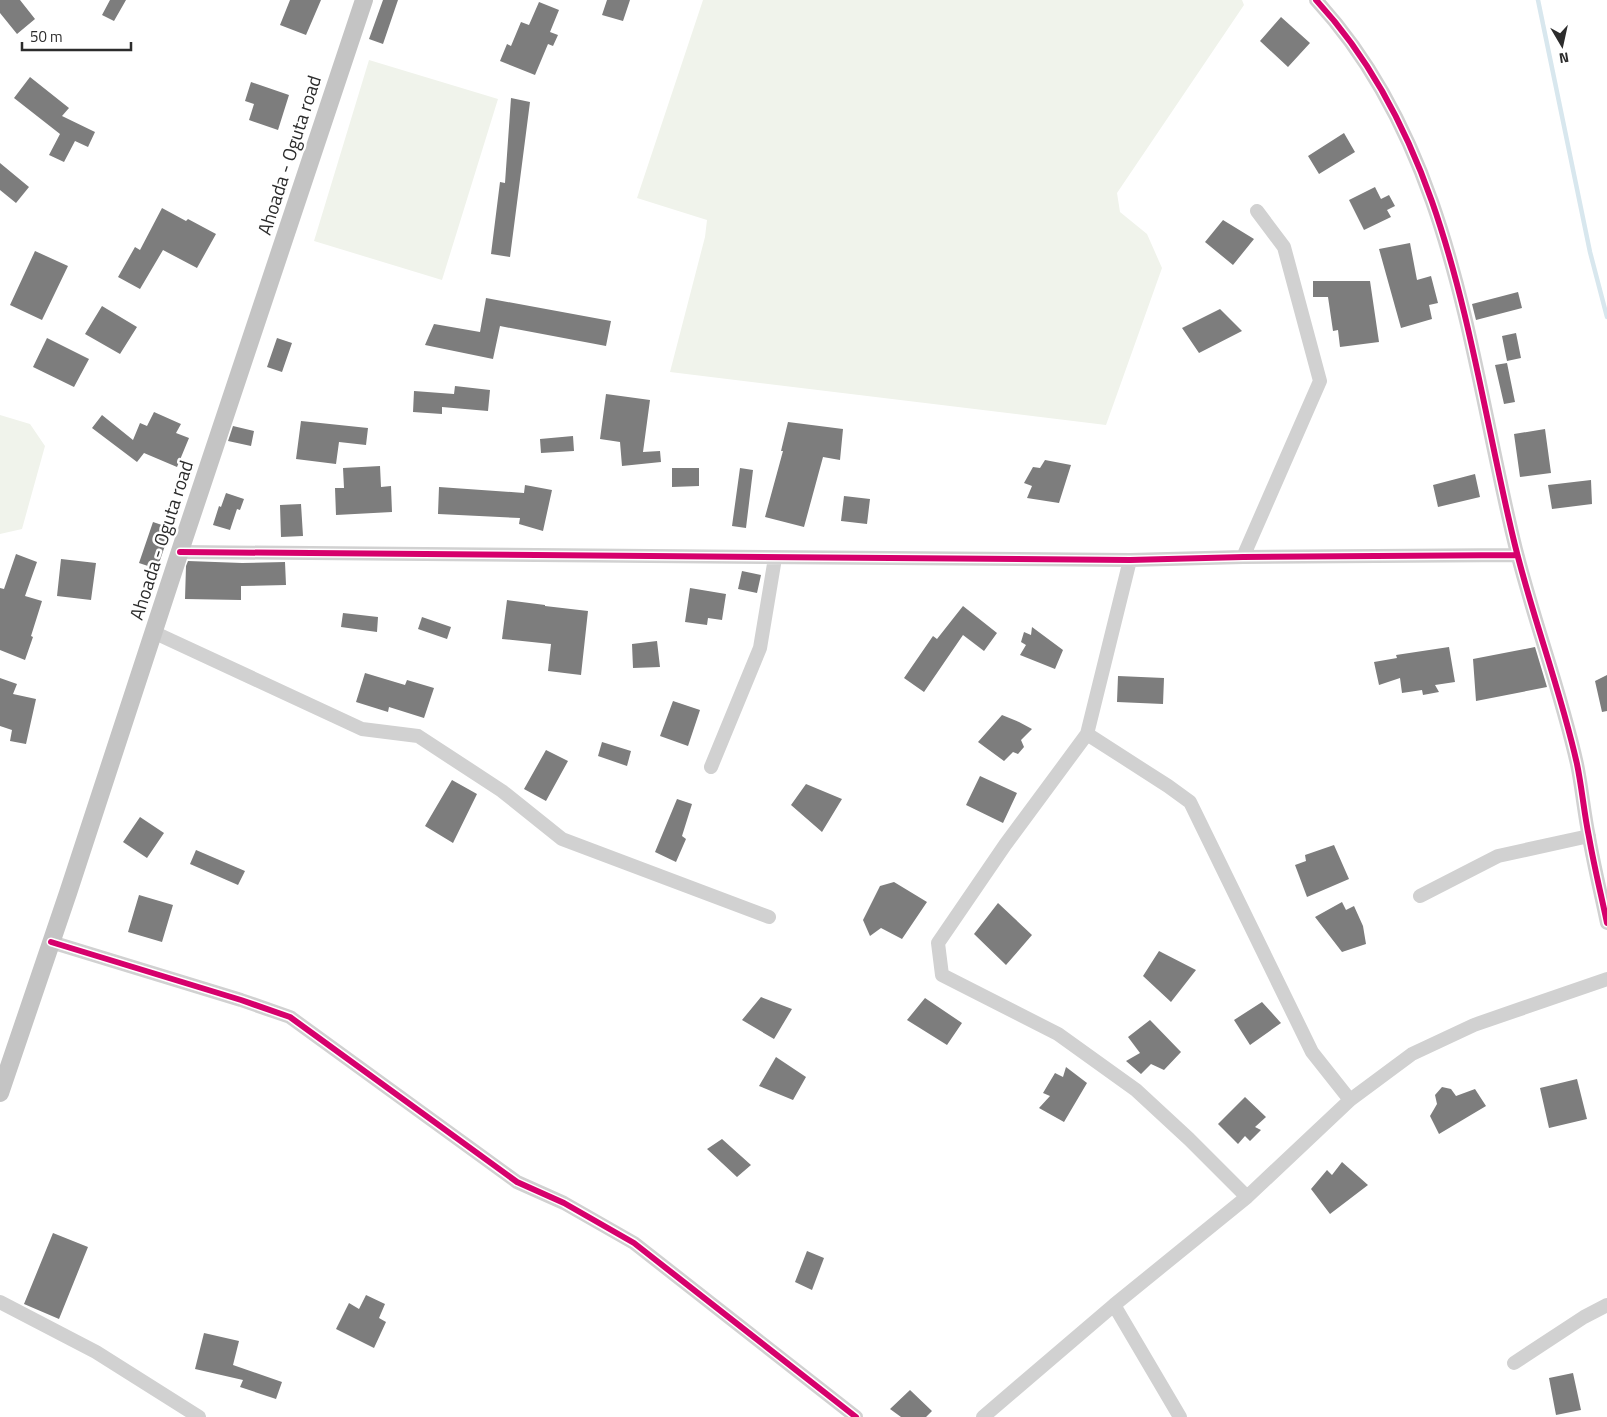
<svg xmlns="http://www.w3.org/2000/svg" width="1607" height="1417" font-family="'Titillium Web',sans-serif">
<rect width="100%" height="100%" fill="#fff"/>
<path fill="#f0f3eb" d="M 703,0 L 1242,0 L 1244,5 L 1117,193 L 1120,212 L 1147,234 L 1162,268 L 1106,425 L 670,372 L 705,237 L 707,220 L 637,198 Z
M 369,60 L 498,99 L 442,280 L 314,241 Z
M 0,415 L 30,424 L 45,446 L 22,529 L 0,534 Z"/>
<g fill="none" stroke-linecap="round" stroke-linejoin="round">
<path stroke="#d8e7ee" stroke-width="4.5" d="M 1538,0 L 1590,252 L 1607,317"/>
</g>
<path fill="#7d7d7d" d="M 0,0 L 20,0 L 35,19 L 17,34 L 0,13 Z
M 110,0 L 126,0 L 114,21 L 102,15 Z
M 290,0 L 321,0 L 306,35 L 280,25 Z
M 383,0 L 398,0 L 383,44 L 369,39 Z
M 607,0 L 630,0 L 623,21 L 602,15 Z
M 539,2 L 559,10 L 550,32 L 558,35 L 553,46 L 548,44 L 535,75 L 500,61 L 507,44 L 511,46 L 521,22 L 529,25 Z
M 1281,17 L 1310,43 L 1288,67 L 1260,41 Z
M 30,77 L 69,108 L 62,116 L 95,132 L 88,147 L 75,141 L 64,162 L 49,155 L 60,134 L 14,98 Z
M 251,82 L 289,95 L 278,130 L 249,120 L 254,104 L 245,101 Z
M 511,98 L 530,102 L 510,257 L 491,254 L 500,182 L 505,183 Z
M 1344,133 L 1355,152 L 1319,174 L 1308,156 Z
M 0,163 L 29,187 L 16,203 L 0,190 Z
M 1375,187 L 1381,199 L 1389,195 L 1395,206 L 1387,210 L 1391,217 L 1364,230 L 1349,200 Z
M 162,208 L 186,221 L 188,219 L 216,234 L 197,268 L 163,250 L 140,289 L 118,277 L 135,247 L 140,250 Z
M 1223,220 L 1254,239 L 1233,265 L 1205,242 Z
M 1410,243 L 1417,280 L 1431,276 L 1438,303 L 1429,305 L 1432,319 L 1401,328 L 1379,249 Z
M 35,251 L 68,266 L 42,320 L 10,305 Z
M 1313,281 L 1370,281 L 1379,342 L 1340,347 L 1338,330 L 1333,331 L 1328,297 L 1313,297 Z
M 1518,292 L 1522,308 L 1476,320 L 1472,304 Z
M 486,298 L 611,321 L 606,346 L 500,326 L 493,359 L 425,345 L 434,324 L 480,332 Z
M 102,306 L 137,327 L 120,354 L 85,334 Z
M 1220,309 L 1242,331 L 1199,353 L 1182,328 Z
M 1516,333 L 1521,358 L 1507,361 L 1502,336 Z
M 47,338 L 89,359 L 74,387 L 33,367 Z
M 277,338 L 292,343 L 282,372 L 267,367 Z
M 1507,363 L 1515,402 L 1504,404 L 1495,365 Z
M 455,386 L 490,390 L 488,411 L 442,407 L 442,414 L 413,412 L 414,391 L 454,394 Z
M 606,394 L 650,400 L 643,452 L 660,451 L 661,462 L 622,466 L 620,442 L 600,439 Z
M 154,412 L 181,424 L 176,433 L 189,438 L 177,467 L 144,453 L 137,462 L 92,428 L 102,415 L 133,440 L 140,423 L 147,426 Z
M 301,421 L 368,428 L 366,445 L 339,442 L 336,464 L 296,459 Z
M 788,422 L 843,429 L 840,460 L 823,457 L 804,527 L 765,517 L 783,451 L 781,451 Z
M 233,426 L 254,431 L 251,446 L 228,441 Z
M 1545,429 L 1551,473 L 1520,477 L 1514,434 Z
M 573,436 L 574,451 L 541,453 L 540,439 Z
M 1045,460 L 1071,465 L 1059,503 L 1027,498 L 1032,486 L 1024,483 L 1033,467 L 1040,468 Z
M 380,466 L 381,487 L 391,486 L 392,512 L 336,515 L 335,488 L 344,488 L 343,468 Z
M 672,468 L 699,468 L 699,486 L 672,487 Z
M 740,468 L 753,470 L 746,528 L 732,526 Z
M 1475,474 L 1480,497 L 1438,507 L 1433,485 Z
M 1591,480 L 1592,504 L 1552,509 L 1548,485 Z
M 525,485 L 552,490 L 543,531 L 519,524 L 520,518 L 438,514 L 439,487 L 524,493 Z
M 226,493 L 244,499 L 240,510 L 237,509 L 230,530 L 213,525 L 219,506 L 221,507 Z
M 844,496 L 870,499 L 867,524 L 841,521 Z
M 301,504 L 303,536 L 281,537 L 280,505 Z
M 153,522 L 171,528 L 157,569 L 139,563 Z
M 16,554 L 37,562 L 25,596 L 42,601 L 31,636 L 33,637 L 25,660 L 0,650 L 0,588 L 4,589 Z
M 61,559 L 96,563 L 91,600 L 57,596 Z
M 188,561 L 242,563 L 285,562 L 286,585 L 241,586 L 241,600 L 185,599 L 186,566 Z
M 742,571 L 761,575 L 757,593 L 738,589 Z
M 690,588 L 726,594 L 722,620 L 708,618 L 707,625 L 685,622 Z
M 507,600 L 545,605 L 545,606 L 588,611 L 581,675 L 548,671 L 551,644 L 502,639 Z
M 963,606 L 997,633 L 984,651 L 963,635 L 924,692 L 904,678 L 933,636 L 937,639 Z
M 343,613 L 378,617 L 377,632 L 341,627 Z
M 422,617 L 451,627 L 447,639 L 418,629 Z
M 1032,627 L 1063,650 L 1055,669 L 1020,655 L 1026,645 L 1021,642 L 1024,632 L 1031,635 Z
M 657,641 L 660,667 L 633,668 L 632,644 Z
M 1449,647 L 1455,682 L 1435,685 L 1439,692 L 1423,695 L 1422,690 L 1402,693 L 1400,678 L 1379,685 L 1374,662 L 1397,658 L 1396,655 Z
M 1535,647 L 1547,687 L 1476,701 L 1473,659 Z
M 365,673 L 405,685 L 407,680 L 434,688 L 424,718 L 389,707 L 388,712 L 356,702 Z
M 1607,675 L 1607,711 L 1602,712 L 1595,681 Z
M 1118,676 L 1164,678 L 1163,704 L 1117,702 Z
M 0,678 L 17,684 L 13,694 L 36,699 L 26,744 L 10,741 L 12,730 L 0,726 Z
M 673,701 L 700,710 L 688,746 L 660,736 Z
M 1002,715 L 1019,722 L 1032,729 L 1021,740 L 1024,747 L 1018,754 L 1013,752 L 1004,761 L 978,742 Z
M 602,742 L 631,751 L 627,766 L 598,756 Z
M 546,750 L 568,761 L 546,801 L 524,789 Z
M 980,776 L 1017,793 L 1003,823 L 966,805 Z
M 452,780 L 477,794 L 453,843 L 425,826 Z
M 806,784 L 842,799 L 822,832 L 791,805 Z
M 677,799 L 692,804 L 682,836 L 686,839 L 676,862 L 655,852 Z
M 140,817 L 164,833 L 147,858 L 123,842 Z
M 1334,845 L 1349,879 L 1307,897 L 1295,865 L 1306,861 L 1305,855 Z
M 196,850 L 245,871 L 238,885 L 190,864 Z
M 894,882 L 927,902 L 902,939 L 881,928 L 870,936 L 863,920 L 880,886 Z
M 139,895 L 173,905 L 162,942 L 128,932 Z
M 1342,902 L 1346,910 L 1354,906 L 1363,926 L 1366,944 L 1342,952 L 1315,917 Z
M 998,903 L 1032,935 L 1006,965 L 974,934 Z
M 1159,951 L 1196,970 L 1171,1002 L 1143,976 Z
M 761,997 L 792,1009 L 774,1039 L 742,1020 Z
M 925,998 L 962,1023 L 947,1045 L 907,1020 Z
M 1262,1002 L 1281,1023 L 1250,1045 L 1234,1020 Z
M 1150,1020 L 1181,1052 L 1164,1070 L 1151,1064 L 1141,1074 L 1126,1061 L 1140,1053 L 1128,1037 Z
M 776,1057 L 806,1077 L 793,1100 L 759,1086 Z
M 1066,1067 L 1087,1083 L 1064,1122 L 1039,1108 L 1050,1096 L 1043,1093 L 1055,1073 L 1063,1077 Z
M 1577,1079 L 1587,1119 L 1549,1128 L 1540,1088 Z
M 1442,1087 L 1451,1089 L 1456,1096 L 1475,1089 L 1486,1106 L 1439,1134 L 1430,1116 L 1437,1104 L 1435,1095 Z
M 1245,1097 L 1266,1117 L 1255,1127 L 1261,1130 L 1250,1141 L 1245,1136 L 1238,1144 L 1218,1124 Z
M 722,1139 L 751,1165 L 737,1177 L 707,1149 Z
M 1342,1162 L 1368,1185 L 1330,1214 L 1311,1189 L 1327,1170 L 1332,1175 Z
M 53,1233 L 88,1247 L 59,1319 L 24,1304 Z
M 807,1251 L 824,1258 L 812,1290 L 795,1282 Z
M 366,1295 L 385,1304 L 379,1318 L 386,1322 L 374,1348 L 336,1329 L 349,1303 L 359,1309 Z
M 204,1333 L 239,1341 L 233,1365 L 282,1382 L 276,1399 L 240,1387 L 243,1380 L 195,1369 Z
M 1573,1373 L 1581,1410 L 1556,1415 L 1549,1378 Z
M 910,1390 L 932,1411 L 926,1417 L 901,1417 L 890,1409 Z"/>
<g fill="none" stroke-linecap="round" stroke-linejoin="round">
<path stroke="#d1d1d1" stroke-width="14" d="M 1316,0 C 1451,146 1469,352 1513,537 C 1531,614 1560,687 1577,764 C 1582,788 1584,813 1589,837 C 1594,866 1601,894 1607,923
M 180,552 L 1130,560 L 1243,557 L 1517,555
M 1243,557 L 1320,381 L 1284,247 L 1257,211
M 1130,560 L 1087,734 L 1005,845 L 938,943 L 942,975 L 1058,1034 L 1136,1090 L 1189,1139 L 1247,1197
M 153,632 L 362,729 L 418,736 L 502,791 L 562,839 L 769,917
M 1087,734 L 1168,786 L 1190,802 L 1312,1052 L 1350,1100
M 711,767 L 760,648 L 775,558
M 1420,896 L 1498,856 L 1589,836
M 51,942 L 241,1000 L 290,1017 L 517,1182 L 564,1203 L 634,1243 L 856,1417
M 0,1302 L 96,1352 L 199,1417
M 1114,1305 L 1180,1417
M 1514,1363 L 1584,1317 L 1607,1305
M 983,1417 L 1114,1305 L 1247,1197 L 1350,1100 L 1412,1054 L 1474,1025 L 1607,979"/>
<path stroke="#c4c4c4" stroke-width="18" d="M 0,1093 L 68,893 L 184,539 L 364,0"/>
<g stroke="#fff" stroke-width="9">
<path id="cycleway" d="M 1316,0 C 1451,146 1469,352 1513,537 C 1531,614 1560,687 1577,764 C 1582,788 1584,813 1589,837 C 1594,866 1601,894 1607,923
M 180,552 L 1130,560 L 1243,557 L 1517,555
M 51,942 L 241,1000 L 290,1017 L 517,1182 L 564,1203 L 634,1243 L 856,1417"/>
</g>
<use href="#cycleway" stroke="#d6006c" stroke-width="6"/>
</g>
<g text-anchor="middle" stroke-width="5" stroke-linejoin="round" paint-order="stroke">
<g font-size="19" fill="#2c2c2c" stroke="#fff">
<text transform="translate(289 155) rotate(-72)" y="7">Ahoada - Oguta road</text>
<text transform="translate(161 540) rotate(-72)" y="7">Ahoada - Oguta road</text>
</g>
</g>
<g transform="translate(1562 45) rotate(171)" stroke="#ffffff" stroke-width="4" paint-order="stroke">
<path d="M0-4L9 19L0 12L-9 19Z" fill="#2c2c2c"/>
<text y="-8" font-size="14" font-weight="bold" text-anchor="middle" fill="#2c2c2c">N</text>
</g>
<path d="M22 42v8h109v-8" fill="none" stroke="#2c2c2c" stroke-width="2.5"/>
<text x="30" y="42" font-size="15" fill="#2c2c2c" stroke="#ffffff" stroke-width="4" paint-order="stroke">50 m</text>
</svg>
